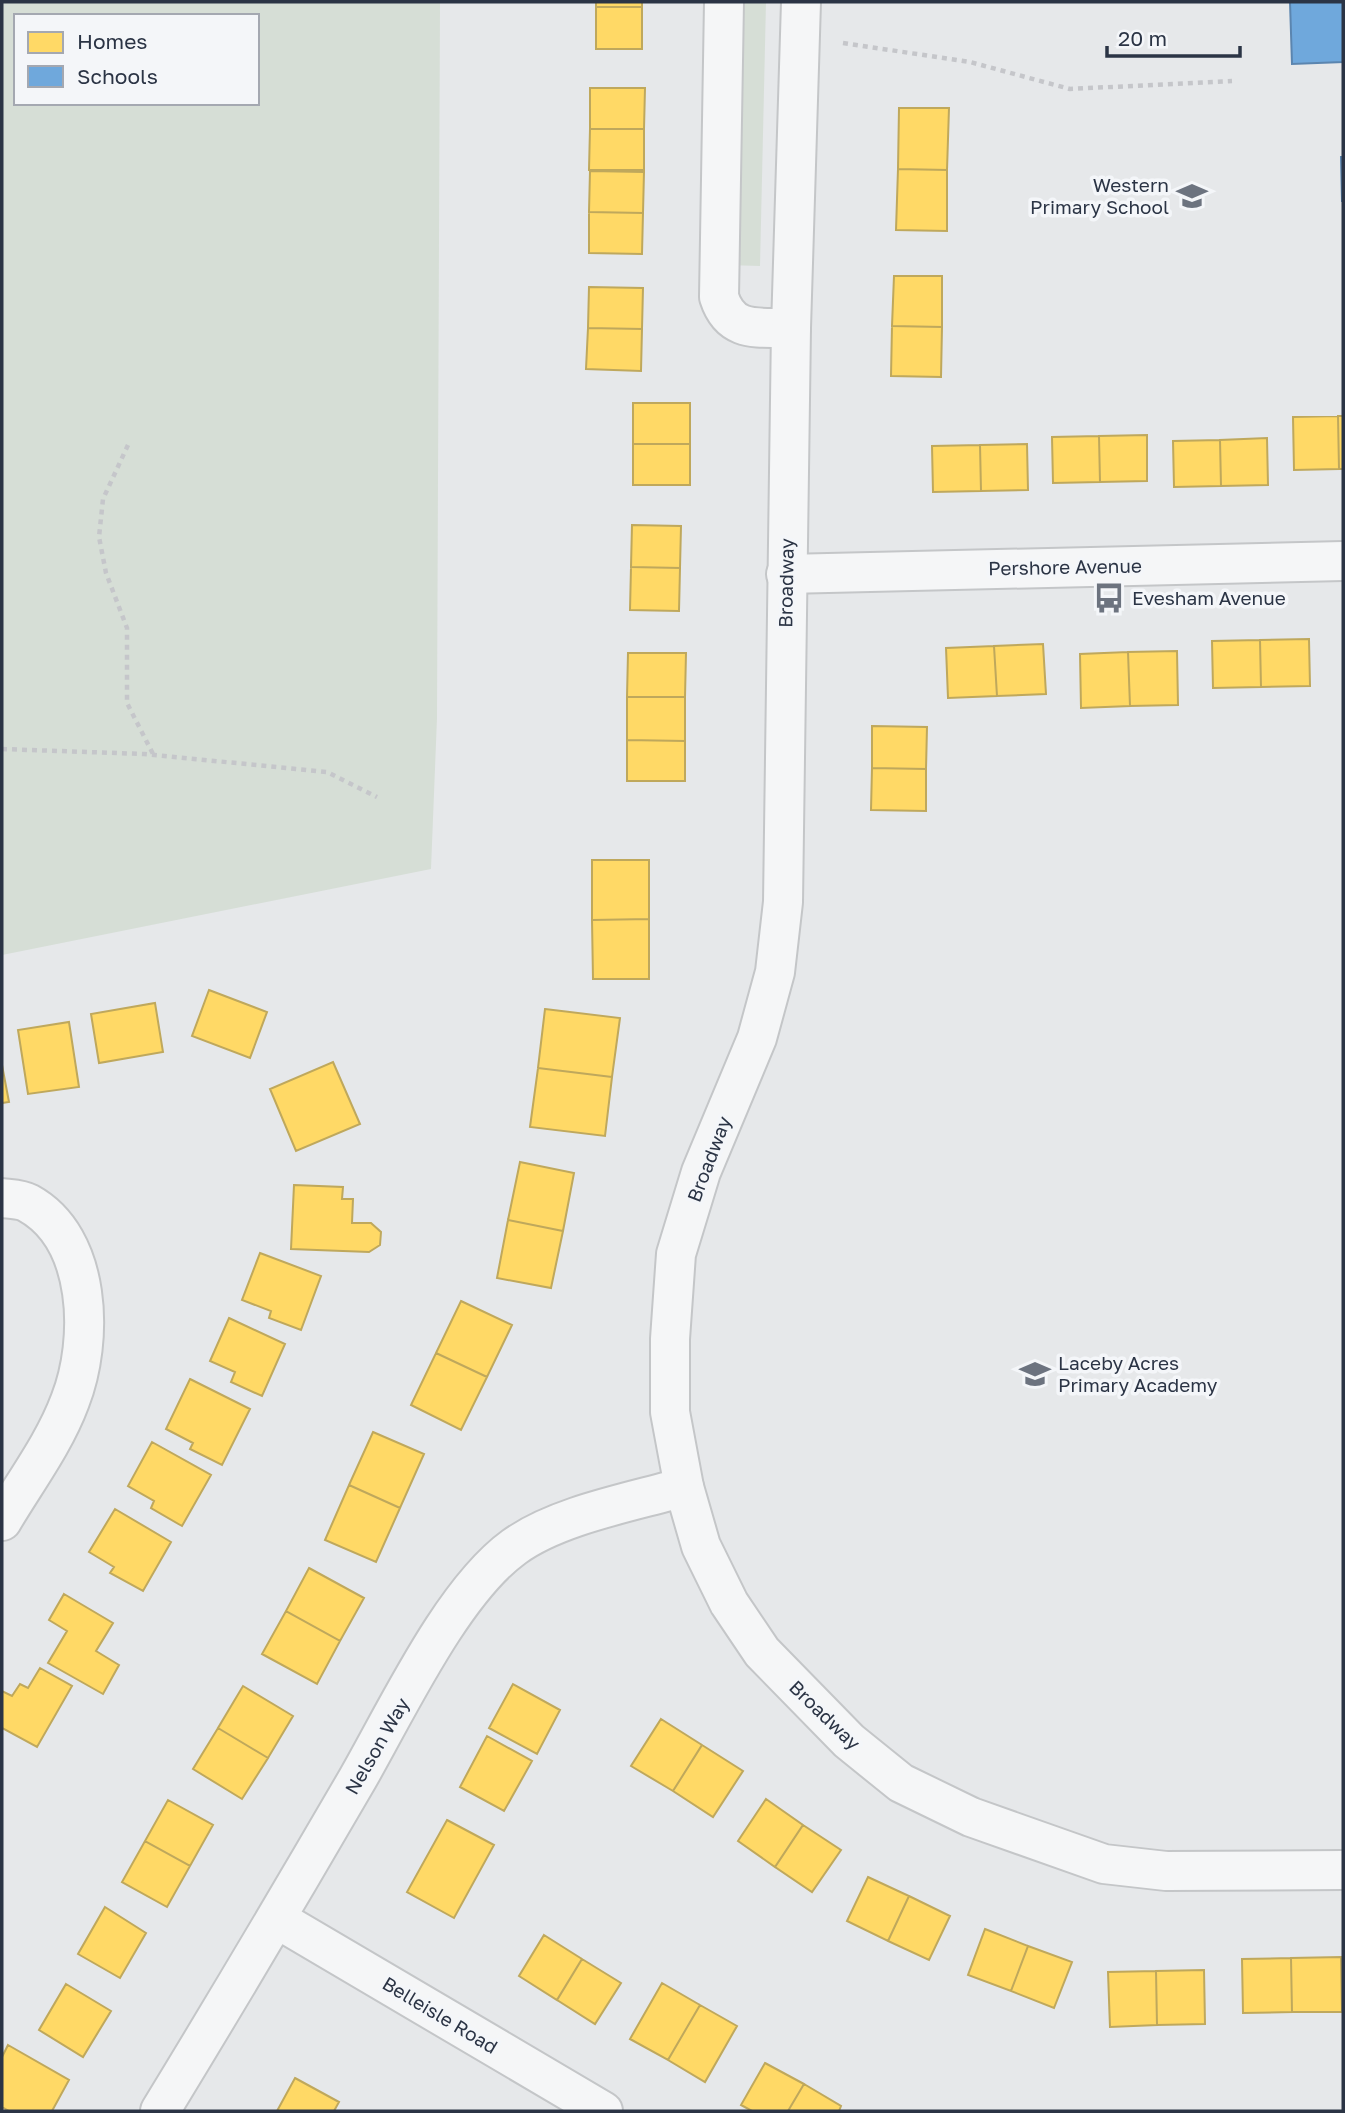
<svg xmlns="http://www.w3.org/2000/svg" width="1345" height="2113" font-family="'Golos Text',sans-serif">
<rect width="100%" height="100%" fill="#e6e8ea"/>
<path fill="#d6ded6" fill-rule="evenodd" d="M 2,2 L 440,2 L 437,718 L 431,869 L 2,955 ZM 16,16 L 257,16 L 257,103 L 16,103 Z
M 732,2 L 766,2 L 760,266 L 727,265 Z"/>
<path fill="#ffd966" stroke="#bfa85c" stroke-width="2" d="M 596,2 L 642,2 L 642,7 L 596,7 Z
M 596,7 L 642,7 L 642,49 L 596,49 Z
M 590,88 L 645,88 L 644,129 L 590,129 Z
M 899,108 L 949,108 L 947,170 L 898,169 Z
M 590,129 L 644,129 L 644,170 L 589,170 Z
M 898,169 L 947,170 L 947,231 L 896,230 Z
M 590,171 L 644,172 L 643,213 L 589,212 Z
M 589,212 L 643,213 L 642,254 L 589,253 Z
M 894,276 L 942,276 L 942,327 L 892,326 Z
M 589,287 L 643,288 L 642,329 L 588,328 Z
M 892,326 L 942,327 L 941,377 L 891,376 Z
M 588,328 L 642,329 L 641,371 L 586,369 Z
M 633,403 L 690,403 L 690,444 L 633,444 Z
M 1338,416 L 1339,469 L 1294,470 L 1293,417 Z
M 1338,416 L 1343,416 L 1343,469 L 1339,469 Z
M 1147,435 L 1147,481 L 1100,482 L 1099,436 Z
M 1099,436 L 1100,482 L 1053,483 L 1052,437 Z
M 1267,438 L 1268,485 L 1221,486 L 1220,440 Z
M 1220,440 L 1221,486 L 1174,487 L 1173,441 Z
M 633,444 L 690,444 L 690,485 L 633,485 Z
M 1027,444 L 1028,490 L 981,491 L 980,445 Z
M 980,445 L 981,491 L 933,492 L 932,446 Z
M 632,525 L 681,526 L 680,568 L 631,567 Z
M 631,567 L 680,568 L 679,611 L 630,610 Z
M 1309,639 L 1310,686 L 1261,687 L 1260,640 Z
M 1260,640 L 1261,687 L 1213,688 L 1212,641 Z
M 1043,644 L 1046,694 L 997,696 L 994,646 Z
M 994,646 L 997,696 L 948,698 L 946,648 Z
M 1177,651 L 1178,705 L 1130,706 L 1128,652 Z
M 1128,652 L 1130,706 L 1081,708 L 1080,654 Z
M 628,653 L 686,653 L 685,697 L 627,697 Z
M 627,697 L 685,697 L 685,741 L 627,740 Z
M 872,726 L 927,727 L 926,769 L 872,768 Z
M 627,740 L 685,741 L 685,781 L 627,781 Z
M 872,768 L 926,769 L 926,811 L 871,810 Z
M 592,860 L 649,860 L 649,919 L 592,920 Z
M 649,919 L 649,979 L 593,979 L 592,920 Z
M 209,990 L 267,1012 L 250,1058 L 192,1036 Z
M 155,1003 L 163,1052 L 99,1063 L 91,1014 Z
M 545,1009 L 620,1018 L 612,1077 L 538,1068 Z
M 69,1022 L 79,1087 L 28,1094 L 18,1030 Z
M 333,1062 L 360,1124 L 296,1151 L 270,1089 Z
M 2,1065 L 9,1102 L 2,1103 Z
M 538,1068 L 612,1077 L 605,1136 L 530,1127 Z
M 520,1162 L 574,1173 L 563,1231 L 508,1220 Z
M 294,1185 L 343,1187 L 342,1199 L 353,1199 L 352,1223 L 371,1223 L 381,1232 L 380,1245 L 369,1252 L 291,1249 Z
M 508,1220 L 563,1231 L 551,1288 L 497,1278 Z
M 260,1253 L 321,1276 L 301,1330 L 269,1318 L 271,1311 L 242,1300 Z
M 461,1301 L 512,1325 L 487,1377 L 436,1353 Z
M 229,1318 L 285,1344 L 262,1396 L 231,1382 L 235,1372 L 210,1361 Z
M 436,1353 L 487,1377 L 461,1430 L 411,1405 Z
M 190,1379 L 250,1409 L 222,1465 L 190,1449 L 193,1443 L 166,1429 Z
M 373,1432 L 424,1454 L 400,1508 L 349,1485 Z
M 152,1442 L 211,1475 L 182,1526 L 151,1508 L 154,1501 L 128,1486 Z
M 349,1485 L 400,1508 L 376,1562 L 325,1540 Z
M 115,1509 L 171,1542 L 143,1591 L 110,1573 L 114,1567 L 89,1552 Z
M 309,1568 L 364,1598 L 340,1641 L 286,1611 Z
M 64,1594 L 113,1623 L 96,1651 L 119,1665 L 103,1694 L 48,1663 L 67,1631 L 49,1620 Z
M 286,1611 L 340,1641 L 317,1684 L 262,1654 Z
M 40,1668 L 72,1686 L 37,1747 L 2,1728 L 2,1691 L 12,1696 L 20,1684 L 28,1688 Z
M 513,1684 L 560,1710 L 537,1754 L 489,1728 Z
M 243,1686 L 293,1716 L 268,1758 L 218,1728 Z
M 661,1719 L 702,1745 L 673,1791 L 631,1766 Z
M 218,1728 L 268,1758 L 242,1799 L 193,1769 Z
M 487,1736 L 532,1761 L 504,1811 L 460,1787 Z
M 702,1745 L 743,1771 L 713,1817 L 673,1791 Z
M 766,1799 L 803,1825 L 775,1867 L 738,1841 Z
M 168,1800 L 213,1825 L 190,1866 L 145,1841 Z
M 447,1820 L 494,1845 L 454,1918 L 407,1892 Z
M 803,1825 L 841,1850 L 812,1892 L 775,1867 Z
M 145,1841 L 190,1866 L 167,1907 L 122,1882 Z
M 868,1877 L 909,1896 L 888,1941 L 847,1921 Z
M 909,1896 L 950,1916 L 929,1960 L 888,1941 Z
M 105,1907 L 146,1933 L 120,1978 L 78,1954 Z
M 985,1929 L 1028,1946 L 1011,1991 L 968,1975 Z
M 544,1935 L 582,1959 L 557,2000 L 519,1976 Z
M 1028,1946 L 1072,1962 L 1054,2008 L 1011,1991 Z
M 1341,1957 L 1342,2012 L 1292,2012 L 1291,1958 Z
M 1291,1958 L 1292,2012 L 1243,2013 L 1242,1959 Z
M 582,1959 L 621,1983 L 595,2024 L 557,2000 Z
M 1204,1970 L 1205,2024 L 1157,2025 L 1156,1971 Z
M 1156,1971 L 1157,2025 L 1110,2027 L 1108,1972 Z
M 662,1983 L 700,2005 L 668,2060 L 630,2039 Z
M 66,1984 L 111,2011 L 83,2057 L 39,2030 Z
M 700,2005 L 737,2026 L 705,2082 L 668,2060 Z
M 8,2045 L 69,2080 L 52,2111 L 9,2111 L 2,2107 L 2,2057 Z
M 765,2063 L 804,2084 L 788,2111 L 752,2111 L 741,2105 Z
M 295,2078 L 339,2102 L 334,2111 L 277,2111 Z
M 804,2084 L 841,2106 L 839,2111 L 788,2111 Z"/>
<path fill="#6fa8dc" stroke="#5b85af" stroke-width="2" d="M 1290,2 L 1343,2 L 1343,62 L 1292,64 Z
M 1341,157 L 1343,157 L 1343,201 L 1342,201 Z"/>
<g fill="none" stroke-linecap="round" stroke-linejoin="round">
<g stroke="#c4c6c8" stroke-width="42">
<path id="minor" d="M 724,2 L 719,297 C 731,334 758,327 791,328
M 786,574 L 1343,561
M 2,1198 C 10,1199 21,1199 28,1203 C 92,1238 94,1340 70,1401 C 54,1444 25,1482 2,1521
M 277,1919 L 603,2111
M 160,2111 C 227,2001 293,1890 358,1778 C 397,1710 452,1592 514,1547 C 558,1515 632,1502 684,1487"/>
</g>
<g stroke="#c4c6c8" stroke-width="42">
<path id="tertiary" d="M 801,2 L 791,328 L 783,902 L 775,972 L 757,1038 L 701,1172 L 676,1254 L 670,1339 L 670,1412 L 684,1487 L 701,1546 L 729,1603 L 762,1652 L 849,1741 L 901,1783 L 971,1817 L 1104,1864 L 1166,1871 L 1343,1870"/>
</g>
<path stroke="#c5c6ca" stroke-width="4.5" stroke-dasharray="5 5" stroke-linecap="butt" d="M 843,43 L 970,62 L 1070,89 L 1232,81
M 128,445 L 103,499 L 99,537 L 106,573 L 127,628 L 127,703 L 153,754
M 2,749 L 144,754 L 327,772 L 377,797"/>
<use href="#minor" stroke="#f5f6f7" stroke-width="38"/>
<use href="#tertiary" stroke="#f5f6f7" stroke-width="38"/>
</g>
<defs>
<g id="school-bare" transform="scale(2.415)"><path d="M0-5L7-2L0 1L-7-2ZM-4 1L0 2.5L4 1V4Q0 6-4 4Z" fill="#6c737f" stroke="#f4f6f9" stroke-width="2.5" paint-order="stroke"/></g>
<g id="bus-bare" transform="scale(2.415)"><path d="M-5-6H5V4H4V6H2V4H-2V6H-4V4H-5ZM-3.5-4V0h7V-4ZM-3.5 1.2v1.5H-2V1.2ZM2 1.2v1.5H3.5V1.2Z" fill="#6c737f" stroke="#f4f6f9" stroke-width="2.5" paint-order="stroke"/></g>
</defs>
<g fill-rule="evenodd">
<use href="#school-bare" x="1192" y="196"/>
<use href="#bus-bare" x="1109" y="598"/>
<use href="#school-bare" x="1035" y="1374"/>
</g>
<g text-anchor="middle" stroke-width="7" stroke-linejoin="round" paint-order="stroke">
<g font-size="19" fill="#2b3445" stroke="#f4f6f9" text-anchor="start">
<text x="1169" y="192" text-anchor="end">Western<tspan x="1169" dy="22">Primary School</tspan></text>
<text x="1132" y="605">Evesham Avenue</text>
<text x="1058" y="1370">Laceby Acres<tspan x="1058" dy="22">Primary Academy</tspan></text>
</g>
<g font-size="19" fill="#2b3445" stroke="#f4f6f9">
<text transform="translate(1065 567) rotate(-1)" y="7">Pershore Avenue</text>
<text transform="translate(786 583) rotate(-89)" y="7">Broadway</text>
<text transform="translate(709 1159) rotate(-69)" y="7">Broadway</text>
<text transform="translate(825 1715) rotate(44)" y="7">Broadway</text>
<text transform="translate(377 1746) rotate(-60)" y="7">Nelson Way</text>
<text transform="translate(440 2015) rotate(31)" y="7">Belleisle Road</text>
</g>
</g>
<rect width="1345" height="2113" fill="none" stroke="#2b3445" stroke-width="7"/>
<rect x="14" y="14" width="245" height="91" fill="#f4f6f9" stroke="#a4a8b1" stroke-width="2"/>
<rect x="28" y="32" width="35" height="21" fill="#ffd966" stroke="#a4a8b1" stroke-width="2"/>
<text x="77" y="49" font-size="21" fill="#2b3445">Homes</text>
<rect x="28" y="66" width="35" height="21" fill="#6fa8dc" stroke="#a4a8b1" stroke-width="2"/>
<text x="77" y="84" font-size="21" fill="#2b3445">Schools</text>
<path d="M1107 46v10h133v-10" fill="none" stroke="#2b3445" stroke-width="3.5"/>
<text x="1118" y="46" font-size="21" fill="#2b3445" stroke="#f4f6f9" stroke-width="5" paint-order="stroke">20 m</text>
</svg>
